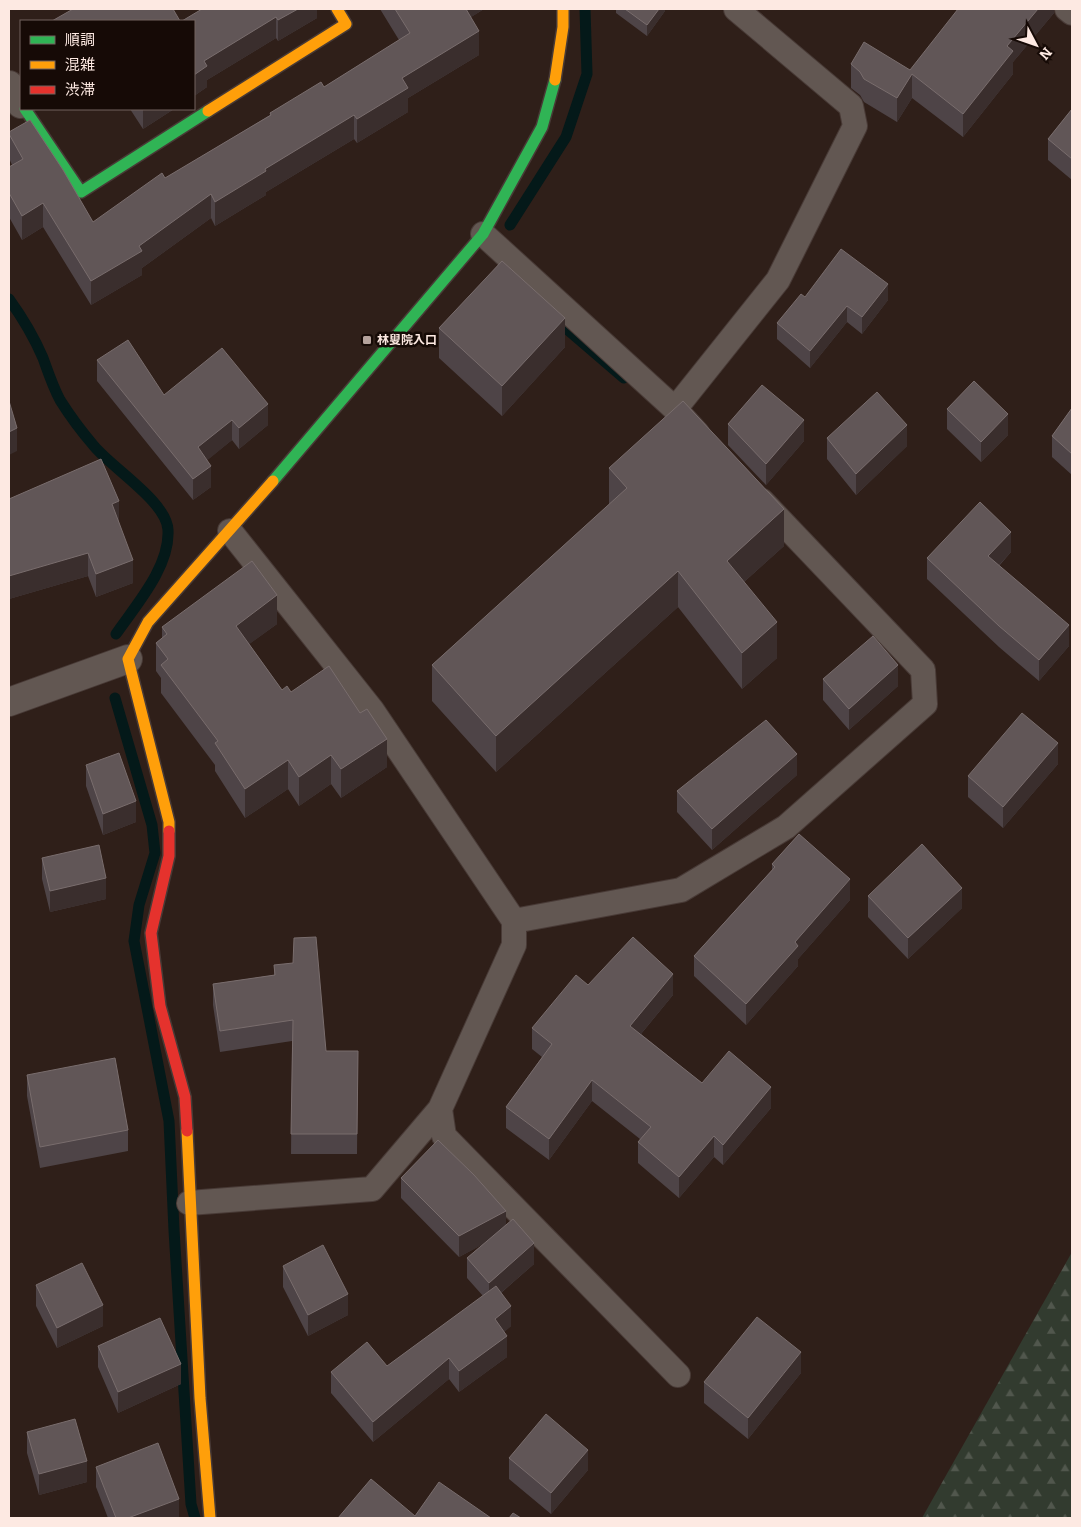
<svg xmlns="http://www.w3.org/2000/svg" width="1081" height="1527" font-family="Bitter,'Noto Sans JP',serif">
<defs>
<pattern id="forest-firs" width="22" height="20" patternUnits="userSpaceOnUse" patternTransform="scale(1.25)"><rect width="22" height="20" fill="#323b2f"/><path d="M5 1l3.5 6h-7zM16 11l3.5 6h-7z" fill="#51574d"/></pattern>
</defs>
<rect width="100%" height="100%" fill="#2f1f19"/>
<path fill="url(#forest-firs)" d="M 1072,1252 L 1072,1518 L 922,1518 Z"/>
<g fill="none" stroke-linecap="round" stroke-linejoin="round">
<path stroke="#041919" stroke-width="11" d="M 510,225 L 566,137 L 587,74 L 585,9
M 9,299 C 22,317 34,337 43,358 C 48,372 53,387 60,400 C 70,416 82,432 94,446 C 112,468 167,502 168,530 C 170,567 136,605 116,634
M 553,317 L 624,378
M 115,698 L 152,825 L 155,853 L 139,905 L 134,941 L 169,1121 L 174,1230 L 191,1504 L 195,1518"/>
<g stroke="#483a36" stroke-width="26">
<path id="lane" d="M 1067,9 L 1072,13
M 483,234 L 675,409 L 697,433
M 675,409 L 778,280 L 855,126 L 851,106 L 736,9
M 230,531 L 372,710 L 514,921 L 514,945 L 440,1109 L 444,1136 L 678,1375
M 514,921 L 681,890 L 786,827 L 925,704 L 923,670 L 762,501
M 189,1203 L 372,1189 L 440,1109"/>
</g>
<g stroke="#483a36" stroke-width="30">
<path id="street" d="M 9,85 L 21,104
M 9,702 L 128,659"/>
</g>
<g stroke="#483a36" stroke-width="14">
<path id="fast" d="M 25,109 L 81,192 L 208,111
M 273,481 L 483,234 L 542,127 L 555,80"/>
</g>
<g stroke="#483a36" stroke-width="14">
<path id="slow" d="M 555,80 L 563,27 L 563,9
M 208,111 L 346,24 L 337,9
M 169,831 L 169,822 L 128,659 L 148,622 L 273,481
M 187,1131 L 200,1398 L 210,1518"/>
</g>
<g stroke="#483a36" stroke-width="14">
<path id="jam" d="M 169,831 L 169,856 L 151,933 L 160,1006 L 185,1097 L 187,1131"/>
</g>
<use href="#lane" stroke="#625752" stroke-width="24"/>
<use href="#street" stroke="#625752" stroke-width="28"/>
<use href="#fast" stroke="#30b455" stroke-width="11"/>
<use href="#slow" stroke="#ff9f0a" stroke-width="11"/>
<use href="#jam" stroke="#e5322d" stroke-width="11"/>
</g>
<path fill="#4e4447" d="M 317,9 L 317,18 L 278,41 L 276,38 L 207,80 L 207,87 L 194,96 L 194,21 Z
M 380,9 L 484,9 L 471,17 L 479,55 L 408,98 L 408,112 L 357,143 L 354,139 L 266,192 L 266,195 L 215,226 L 211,218 L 142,268 L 142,275 L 91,305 L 43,227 L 22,240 L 9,217 L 9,167 L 12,165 L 9,158 L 9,132 L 93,222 L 270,115 L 270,113 L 324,87 L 399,40 Z
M 616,9 L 665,9 L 665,11 L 647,36 L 616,13 Z
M 1054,9 L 1054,13 L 1013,62 L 1013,74 L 963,137 L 912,98 L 897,122 L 864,102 L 860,95 L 851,88 L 851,64 L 910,70 Z
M 130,109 L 174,109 L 143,129 Z
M 1072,109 L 1072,180 L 1048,160 L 1048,139 Z
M 805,297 L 888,300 L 862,334 L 847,322 L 810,368 L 777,339 L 777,323 Z
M 439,328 L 565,347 L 502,416 L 439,358 Z
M 97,360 L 164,395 L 268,425 L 239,449 L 232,440 L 207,460 L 211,487 L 193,500 L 97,381 Z
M 1072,408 L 1072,475 L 1052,457 L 1052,436 Z
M 947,409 L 1008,435 L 981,462 L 947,429 Z
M 728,424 L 804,441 L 766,485 L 728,445 Z
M 827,438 L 907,446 L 856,495 L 827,459 Z
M 609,468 L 784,546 L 744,582 L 777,658 L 742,689 L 678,607 L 496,772 L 432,701 L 432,665 L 609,505 Z
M 119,522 L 133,583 L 96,597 L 88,576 L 9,599 Z
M 1011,552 L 999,566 L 1069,646 L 1039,681 L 999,647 L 927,579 L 927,558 Z
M 277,624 L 249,644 L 282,690 L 291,692 L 387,767 L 341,798 L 331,784 L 299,806 L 288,789 L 245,818 L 215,771 L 215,765 L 161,693 L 161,678 L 156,671 L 156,643 L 162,638 L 162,627 Z
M 823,679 L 898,686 L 849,730 L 823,700 Z
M 1058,764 L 1003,828 L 968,797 L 968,776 Z
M 86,765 L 136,822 L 103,835 L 86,786 Z
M 797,775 L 712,850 L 677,812 L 677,791 Z
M 42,858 L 106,899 L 50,912 L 42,879 Z
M 772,864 L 850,900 L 798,959 L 798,966 L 746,1025 L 694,976 L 694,956 L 772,870 Z
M 868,896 L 962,908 L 908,959 L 868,917 Z
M 274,965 L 326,1051 L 358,1051 L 357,1154 L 291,1154 L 292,1041 L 220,1052 L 213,1005 L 213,984 L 274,975 Z
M 588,985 L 673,995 L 641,1034 L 702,1083 L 771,1108 L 723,1165 L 714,1157 L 679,1198 L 638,1163 L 638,1142 L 640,1139 L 592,1101 L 549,1160 L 506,1128 L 506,1107 L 542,1057 L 532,1049 L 532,1028 Z
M 27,1075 L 128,1130 L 128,1151 L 40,1168 L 27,1096 Z
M 401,1178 L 506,1225 L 534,1264 L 501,1293 L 511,1326 L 504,1332 L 507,1357 L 459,1392 L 449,1379 L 373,1442 L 331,1393 L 331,1372 L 387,1366 L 483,1296 L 467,1278 L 467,1258 L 483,1244 L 459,1257 L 401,1198 Z
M 283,1266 L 348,1315 L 308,1336 L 283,1287 Z
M 36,1285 L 103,1326 L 57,1348 L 36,1306 Z
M 98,1346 L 181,1384 L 118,1413 L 98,1367 Z
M 801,1373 L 748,1439 L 704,1403 L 704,1382 Z
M 27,1432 L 87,1482 L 39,1495 L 27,1453 Z
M 509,1458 L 588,1470 L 551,1514 L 509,1479 Z
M 96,1467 L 179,1518 L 108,1518 L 96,1487 Z"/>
<path fill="#3a2e2d" d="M 298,9 L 317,9 L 317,18 L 278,41 L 278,20 Z
M 460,9 L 484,9 L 460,24 Z
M 659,9 L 665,9 L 665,11 L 647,36 L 647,25 Z
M 1038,9 L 1054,9 L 1054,13 L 1013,62 L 1013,74 L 963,137 L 963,114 L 1007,46 Z
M 276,17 L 276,38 L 207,80 L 207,87 L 194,96 L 194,75 L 204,61 Z
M 479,31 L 479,55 L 408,98 L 408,112 L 357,143 L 357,119 L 402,78 Z
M 912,74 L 912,98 L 897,122 L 897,98 Z
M 143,109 L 174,109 L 143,129 Z
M 354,115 L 354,139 L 266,192 L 266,195 L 215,226 L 215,202 L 265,169 Z
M 211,194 L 211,218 L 142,268 L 142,275 L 91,305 L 91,281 Z
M 43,203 L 43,227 L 22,240 L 22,216 Z
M 888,284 L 888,300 L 862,334 L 862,317 Z
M 847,306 L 847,322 L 810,368 L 810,351 Z
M 565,318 L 565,347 L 502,416 L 502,386 Z
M 268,404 L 268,425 L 239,449 L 239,428 Z
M 1008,414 L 1008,435 L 981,462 L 981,442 Z
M 232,420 L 232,440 L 198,468 L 198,447 Z
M 804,420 L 804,441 L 766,485 L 766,464 Z
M 907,425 L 907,446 L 856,495 L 856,474 Z
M 17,428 L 17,451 L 9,455 L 9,432 Z
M 211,466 L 211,487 L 193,500 L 193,479 Z
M 119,501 L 119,524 L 112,504 Z
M 784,509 L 784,546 L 727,597 L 727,561 Z
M 1011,532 L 1011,552 L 988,577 L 988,556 Z
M 88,553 L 88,576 L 9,599 L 9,576 Z
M 133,560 L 133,583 L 96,597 L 96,574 Z
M 678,571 L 678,607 L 496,772 L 496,736 Z
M 277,595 L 277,624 L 236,654 L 236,626 Z
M 777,622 L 777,658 L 742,689 L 742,653 Z
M 1069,625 L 1069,646 L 1039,681 L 1039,660 Z
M 898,665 L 898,686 L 849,730 L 849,709 Z
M 387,739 L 387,767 L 341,798 L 341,769 Z
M 1058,743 L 1058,764 L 1003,828 L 1003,807 Z
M 797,754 L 797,775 L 712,850 L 712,829 Z
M 331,755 L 331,784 L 299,806 L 299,777 Z
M 288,760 L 288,789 L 245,818 L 245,789 Z
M 136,801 L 136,822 L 103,835 L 103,814 Z
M 106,878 L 106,899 L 50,912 L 50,891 Z
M 850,879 L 850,900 L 798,959 L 798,966 L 746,1025 L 746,1004 L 795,942 Z
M 962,888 L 962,908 L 908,959 L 908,938 Z
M 673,974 L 673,995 L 630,1047 L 630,1026 Z
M 592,1080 L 592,1101 L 549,1160 L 549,1139 Z
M 771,1087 L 771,1108 L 723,1165 L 723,1145 Z
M 714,1136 L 714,1157 L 679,1198 L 679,1177 Z
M 506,1211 L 506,1232 L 459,1257 L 459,1236 Z
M 534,1243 L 534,1264 L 489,1303 L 489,1283 Z
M 348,1294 L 348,1315 L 308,1336 L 308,1315 Z
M 103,1305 L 103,1326 L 57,1348 L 57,1328 Z
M 511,1306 L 511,1326 L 495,1340 L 495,1319 Z
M 507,1336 L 507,1357 L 459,1392 L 459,1371 Z
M 801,1352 L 801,1373 L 748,1439 L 748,1418 Z
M 449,1358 L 449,1379 L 373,1442 L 373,1422 Z
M 181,1364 L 181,1384 L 118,1413 L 118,1392 Z
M 588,1450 L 588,1470 L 551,1514 L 551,1493 Z
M 87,1461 L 87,1482 L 39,1495 L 39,1474 Z
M 179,1499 L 179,1518 L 128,1518 Z"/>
<path fill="#615657" stroke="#796d6d" d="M 73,9 L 173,9 L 180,21 L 52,21 Z
M 202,9 L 298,9 L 278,20 L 276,17 L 204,61 L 207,66 L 194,75 L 194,21 L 182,21 Z
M 395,9 L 466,9 L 479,31 L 402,78 L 408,88 L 357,119 L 354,115 L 265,169 L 266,171 L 215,202 L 211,194 L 139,246 L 142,251 L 91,281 L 43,203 L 22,216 L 9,193 L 9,167 L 23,159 L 9,134 L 9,132 L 30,120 L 63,170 L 93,222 L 162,173 L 165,178 L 271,115 L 270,113 L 321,82 L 324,87 L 410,33 Z
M 625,9 L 659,9 L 647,25 Z
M 958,9 L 1038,9 L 1007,46 L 1013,51 L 963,114 L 912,74 L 897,98 L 864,79 L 860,72 L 851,64 L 864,42 L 910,70 Z
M 1072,109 L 1072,159 L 1048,139 Z
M 841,249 L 888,284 L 862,317 L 847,306 L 810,351 L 777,323 L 801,294 L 805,297 Z
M 502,261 L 565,318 L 502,386 L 439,328 Z
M 128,340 L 164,395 L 222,348 L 268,404 L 239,428 L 232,420 L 198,447 L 211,466 L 193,479 L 97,360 Z
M 974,381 L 1008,414 L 981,442 L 947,409 Z
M 762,385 L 804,420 L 766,464 L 728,424 Z
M 877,392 L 907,425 L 856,474 L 827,438 Z
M 9,401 L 17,428 L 9,432 Z
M 683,401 L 784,509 L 727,561 L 777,622 L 742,653 L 678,571 L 496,736 L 432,665 L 627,488 L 609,468 Z
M 1072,408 L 1072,454 L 1052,436 Z
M 101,459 L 119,501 L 112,504 L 133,560 L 96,574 L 88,553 L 9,576 L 9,499 Z
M 980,502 L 1011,532 L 988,556 L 1069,625 L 1039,660 L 999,626 L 927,558 Z
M 252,561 L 277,595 L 236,626 L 282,690 L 287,686 L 291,692 L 329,666 L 360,713 L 367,709 L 387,739 L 341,769 L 331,755 L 299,777 L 288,760 L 245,789 L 215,743 L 218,741 L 161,665 L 168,659 L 156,643 L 167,634 L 162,627 Z
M 873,636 L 898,665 L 849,709 L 823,679 Z
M 1022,713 L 1058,743 L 1003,807 L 968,776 Z
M 766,720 L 797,754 L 712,829 L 677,791 Z
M 119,753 L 136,801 L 103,814 L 86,765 Z
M 799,834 L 850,879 L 795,942 L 798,946 L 746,1004 L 694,956 L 775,867 L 772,864 Z
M 922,844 L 962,888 L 908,938 L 868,896 Z
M 99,845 L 106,878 L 50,891 L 42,858 Z
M 316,937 L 326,1051 L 358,1051 L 357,1134 L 291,1134 L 293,1020 L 220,1031 L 213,984 L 275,975 L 274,965 L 293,963 L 294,938 Z
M 633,937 L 673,974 L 630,1026 L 702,1083 L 729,1051 L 771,1087 L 723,1145 L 714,1136 L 679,1177 L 638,1142 L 651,1127 L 592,1080 L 549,1139 L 506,1107 L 552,1044 L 532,1028 L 576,975 L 588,985 Z
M 115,1058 L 128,1130 L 40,1147 L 27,1075 Z
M 438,1140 L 474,1175 L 506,1211 L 459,1236 L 401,1178 Z
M 513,1219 L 534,1243 L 489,1283 L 467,1258 Z
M 323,1245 L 348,1294 L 308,1315 L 283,1266 Z
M 82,1263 L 103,1305 L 57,1328 L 36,1285 Z
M 496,1286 L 511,1306 L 495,1319 L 507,1336 L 459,1371 L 449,1358 L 373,1422 L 331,1372 L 367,1342 L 387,1366 Z
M 757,1317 L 801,1352 L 748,1418 L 704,1382 Z
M 160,1318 L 181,1364 L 118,1392 L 98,1346 Z
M 546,1414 L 588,1450 L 551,1493 L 509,1458 Z
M 75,1419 L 87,1461 L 39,1474 L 27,1432 Z
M 158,1443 L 179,1499 L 128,1518 L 116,1518 L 96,1467 Z
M 371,1479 L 415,1516 L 439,1482 L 491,1518 L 338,1518 Z
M 513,1513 L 521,1518 L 509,1518 Z"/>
<rect fill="#b5a29c" stroke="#160a06" stroke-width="2" x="362" y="335" width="10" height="10" rx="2.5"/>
<g text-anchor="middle" stroke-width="5" stroke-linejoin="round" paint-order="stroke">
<g font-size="12" font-weight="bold" fill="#fde9e2" stroke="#160a06" text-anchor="start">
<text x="377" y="344">林叟院入口</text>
</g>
</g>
<rect width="1081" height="1527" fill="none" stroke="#fde9e2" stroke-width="20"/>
<rect x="20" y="20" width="175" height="90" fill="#160a06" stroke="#72635e"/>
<rect x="30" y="36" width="25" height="8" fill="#30b455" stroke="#72635e"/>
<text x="65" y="45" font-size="15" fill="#fde9e2">順調</text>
<rect x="30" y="61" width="25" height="8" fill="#ff9f0a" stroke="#72635e"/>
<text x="65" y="70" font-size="15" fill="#fde9e2">混雑</text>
<rect x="30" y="86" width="25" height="8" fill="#e5322d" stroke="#72635e"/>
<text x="65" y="95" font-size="15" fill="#fde9e2">渋滞</text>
<g transform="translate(1036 45) rotate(131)" stroke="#160a06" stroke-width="4" paint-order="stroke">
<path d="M0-4L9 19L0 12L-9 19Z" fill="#fde9e2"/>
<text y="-8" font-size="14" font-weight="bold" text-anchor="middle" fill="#fde9e2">N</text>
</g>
</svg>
